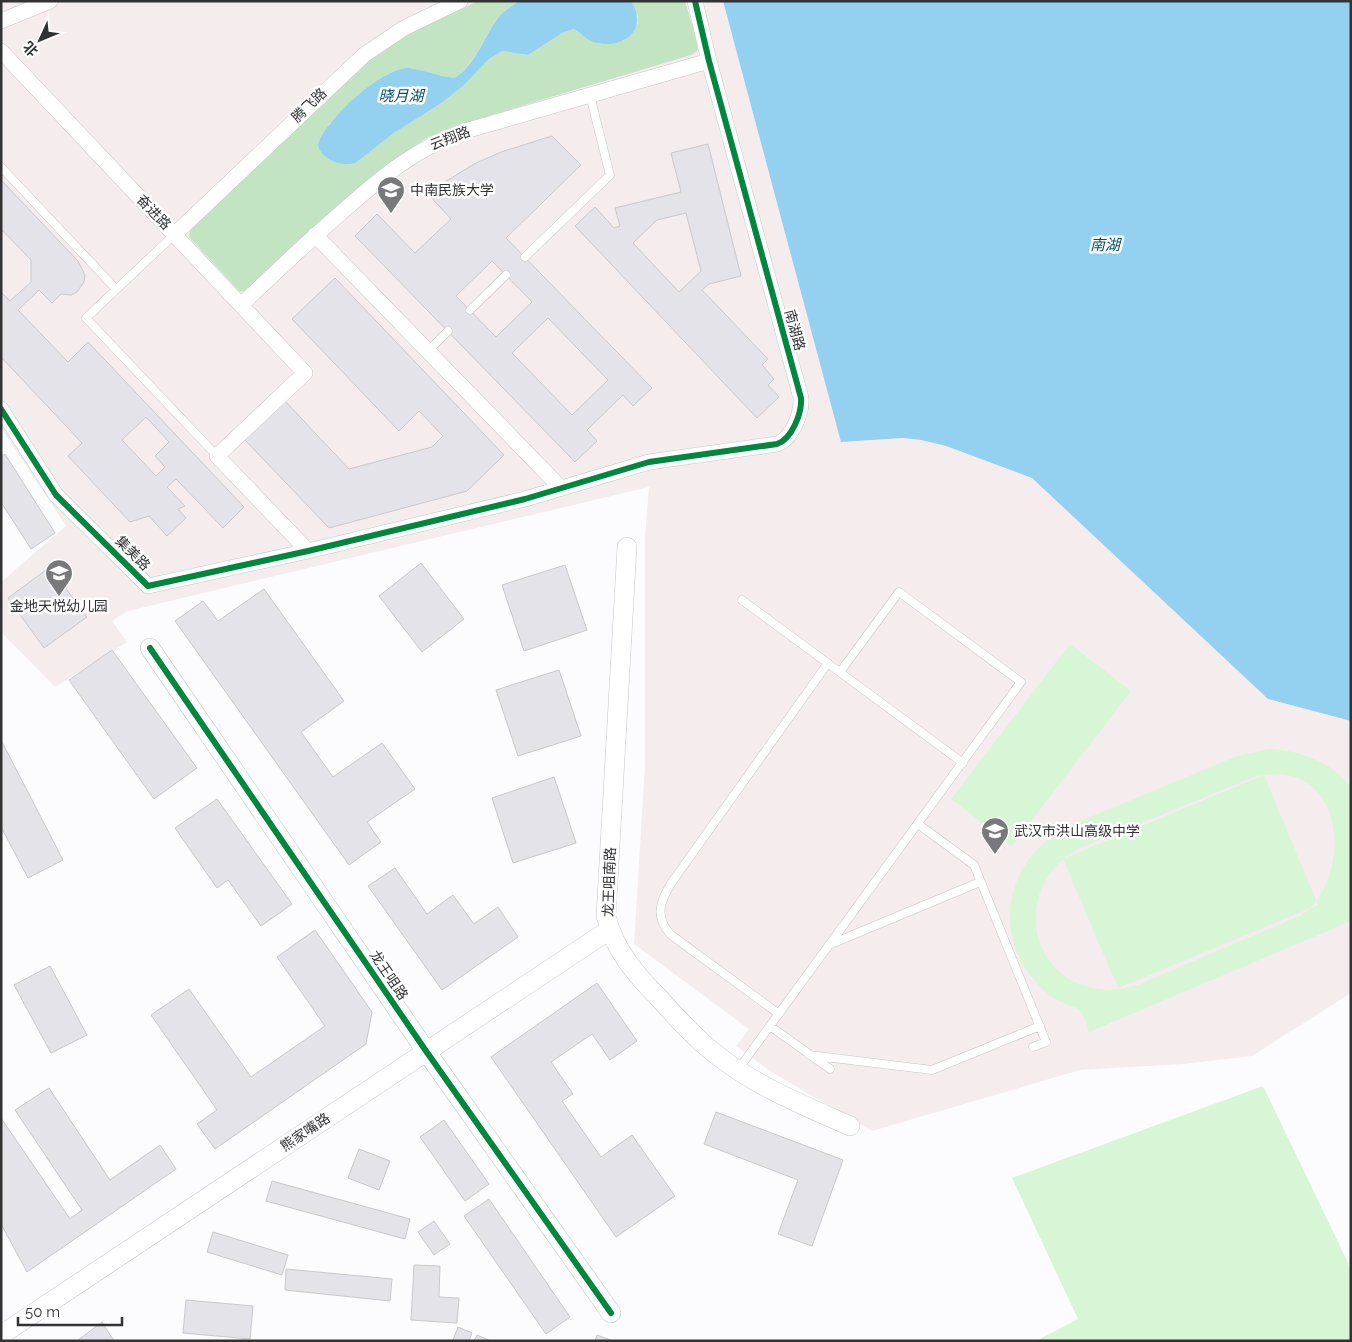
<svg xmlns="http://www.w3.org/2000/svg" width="1352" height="1342" font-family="Raleway,'Noto Sans SC',sans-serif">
<rect width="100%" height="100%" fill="#fcfcfe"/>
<path fill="#f5eced" d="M 1,1 L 723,1 L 842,442 L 903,438 L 921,440 L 946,446 L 1032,478 L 1268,699 L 1351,721 L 1351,993 L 1252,1056 L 1183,1064 L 1080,1070 L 872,1131 L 770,1071 L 736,1046 L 749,1029 L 634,944 L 645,766 L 645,537 L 649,487 L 128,611 L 112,621 L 127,642 L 55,687 L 1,632 L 1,582 L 66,526 L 1,428 Z"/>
<path fill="#d7f6d6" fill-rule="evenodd" d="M 1070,644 L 1131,691 L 1012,846 L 951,799 Z
M 1269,749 C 1301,751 1330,761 1351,787 L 1351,921 L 1089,1032 C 1087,1026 1084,1016 1080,1011 C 1077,1007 1068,1006 1063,1003 C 1053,998 1043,991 1036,982 C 989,930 1009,856 1069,826 L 1237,756 ZM 1264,775 C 1348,763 1352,879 1302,915 L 1138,985 C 1125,988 1112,991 1099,989 C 1023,979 1014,881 1080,848 L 1257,776 L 1264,775 L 1063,859 L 1118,988 L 1318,905 Z
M 1263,1086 L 1351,1269 L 1351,1341 L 1036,1341 L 1078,1319 L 1012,1178 Z"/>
<path fill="#c3e4c3" d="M 478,1 L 519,1 C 512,6 503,11 498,18 C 485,35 474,65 456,77 C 450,80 418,68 408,68 C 382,68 345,107 328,125 L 357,162 L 394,133 L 440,104 L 463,86 L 489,59 L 502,51 L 528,55 L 564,32 L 574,29 L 588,39 L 623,41 L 638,23 L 638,16 L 631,1 L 685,1 L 698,45 L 697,51 L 691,55 L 455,126 L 425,139 L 385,166 L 250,290 L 240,292 L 189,237 L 191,227 L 359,68 C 395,38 436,21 478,1 Z"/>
<path fill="#94d1f1" d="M 519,1 L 631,1 C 650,30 622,51 594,42 C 586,40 581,33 574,29 L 564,32 L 528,55 L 502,51 L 489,59 L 463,86 L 440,104 L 394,133 L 357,162 C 344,168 321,160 318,145 C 325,120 381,68 408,68 C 418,68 450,80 456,77 C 475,65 485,35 498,18 C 503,11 512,6 519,1 Z
M 723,1 L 1351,1 L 1351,721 L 1268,699 L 1032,478 L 946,446 L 921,440 L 903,438 L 841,442 Z"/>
<path fill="#e4e3e9" stroke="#c8c8ca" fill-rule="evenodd" d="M 552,136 L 581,165 L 506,238 L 652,388 L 633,406 L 623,395 L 587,430 L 597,441 L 575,462 L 355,236 L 377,214 L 415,253 L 451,219 L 427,193 L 474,164 L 501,152 ZM 492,261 L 532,302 L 496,337 L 456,296 ZM 548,318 L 608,380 L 572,415 L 512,353 Z
M 708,144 L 741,276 L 709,284 L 702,290 L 768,359 L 762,365 L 774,379 L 768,385 L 779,397 L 757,418 L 575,226 L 595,207 L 614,228 L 620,226 L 615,208 L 681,192 L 671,153 ZM 686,213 L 701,271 L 679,292 L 633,243 L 657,220 Z
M 1,180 L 78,261 L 85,275 L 84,282 L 77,292 L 71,295 L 61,294 L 52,303 L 39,290 L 18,310 L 68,362 L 88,342 L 244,507 L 223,528 L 176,479 L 167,487 L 185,506 L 178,509 L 186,518 L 167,536 L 149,516 L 130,522 L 68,456 L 82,443 L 1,357 L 1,292 L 10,301 L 31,282 L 31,260 L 1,229 ZM 146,417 L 169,442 L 155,456 L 165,467 L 156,476 L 122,440 Z
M 335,278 L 504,455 L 467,491 L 329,528 L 245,440 L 285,401 L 349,469 L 432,447 L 443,436 L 419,411 L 399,431 L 292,319 Z
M 5,454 L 55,533 L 31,549 L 1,502 L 1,457 Z
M 421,563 L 464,619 L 422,652 L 379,596 Z
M 565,565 L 587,630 L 524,651 L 502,585 Z
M 50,567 L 87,617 L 44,648 L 8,598 Z
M 264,589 L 344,701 L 301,732 L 333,777 L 382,743 L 415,789 L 367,822 L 381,842 L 349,865 L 175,621 L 203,601 L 218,621 Z
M 112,650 L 197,768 L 154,799 L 69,680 Z
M 559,670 L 581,736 L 518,756 L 496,690 Z
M 1,740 L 63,860 L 28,878 L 1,827 Z
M 554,777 L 576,843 L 513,863 L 492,798 Z
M 217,799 L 292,904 L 261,926 L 228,880 L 217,888 L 175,828 Z
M 395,868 L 427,914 L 453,895 L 474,924 L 498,907 L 518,937 L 442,990 L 368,886 Z
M 315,930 L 372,1012 L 366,1044 L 215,1149 L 197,1124 L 217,1110 L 151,1015 L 189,989 L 251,1077 L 325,1026 L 277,957 Z
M 50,966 L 87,1035 L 51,1053 L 14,985 Z
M 597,983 L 637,1041 L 610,1060 L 592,1034 L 551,1062 L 573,1094 L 562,1101 L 601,1157 L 632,1135 L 675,1196 L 616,1237 L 491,1057 Z
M 49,1088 L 110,1180 L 160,1145 L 176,1169 L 27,1272 L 1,1224 L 1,1118 L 70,1219 L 82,1210 L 15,1110 Z
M 716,1112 L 843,1160 L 812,1246 L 778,1234 L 798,1180 L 704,1144 Z
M 444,1120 L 489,1184 L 465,1201 L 420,1137 Z
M 359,1149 L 390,1161 L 379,1190 L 348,1178 Z
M 272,1181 L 410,1219 L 405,1239 L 266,1201 Z
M 489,1199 L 570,1317 L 546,1334 L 464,1216 Z
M 434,1221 L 450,1244 L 434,1255 L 418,1232 Z
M 213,1232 L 288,1255 L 282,1275 L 207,1252 Z
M 414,1265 L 440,1266 L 439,1297 L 459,1298 L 457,1323 L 411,1320 Z
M 286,1269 L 392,1279 L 390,1301 L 285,1290 Z
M 186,1300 L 253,1306 L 250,1339 L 183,1333 Z
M 102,1322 L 114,1341 L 77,1341 Z
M 458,1327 L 472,1333 L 469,1341 L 453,1340 Z
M 477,1335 L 491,1341 L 474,1341 Z
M 597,1335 L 613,1341 L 595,1341 Z"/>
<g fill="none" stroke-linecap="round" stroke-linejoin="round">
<g stroke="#c6c6c8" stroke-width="9">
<path id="service" d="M 1,167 L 116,289
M 175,234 L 86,318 L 217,456
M 525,257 L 610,175 L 590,95
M 470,310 L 506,275
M 428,351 L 448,331
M 742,600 L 963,763
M 918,824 L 974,865 L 1046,1042 L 1033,1047
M 831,944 L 980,882
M 779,1014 L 671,935 C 654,917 660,901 672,882 L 828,663
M 770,1026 L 830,1069
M 809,1055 L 932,1070 L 1040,1026
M 737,1071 L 1021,682 L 899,592 L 840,672"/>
</g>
<g stroke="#c6c6c8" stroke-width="16">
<path id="minor" d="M 1,21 L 50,1
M 1,51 L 305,373 L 217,456 L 308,551
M 175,234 L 364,55 L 404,28 L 460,1
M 315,235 L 560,487
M 241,305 C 274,274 307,242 342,212 C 380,178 416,148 465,131 L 709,61
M 1,409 L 56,495 L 148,586 L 308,551 L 525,499 L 649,462 L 777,444 C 792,439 802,413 801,398 L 709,61 L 695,1"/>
</g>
<g stroke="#c6c6c8" stroke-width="20">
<path id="tertiary" d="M 627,547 L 606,916 C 614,949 635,974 659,998 C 676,1017 693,1036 713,1052 C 753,1085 803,1105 850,1126
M 150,648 L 426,1051 L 611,1313
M 1,1335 L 609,930"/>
</g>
<use href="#service" stroke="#fff" stroke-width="8"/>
<use href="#minor" stroke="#fff" stroke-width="15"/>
<use href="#tertiary" stroke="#fff" stroke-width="19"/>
<g stroke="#fff" stroke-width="9">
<path id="cycleway" d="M 1,409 L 56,495 L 148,586 L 308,551 L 525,499 L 649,462 L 777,444 C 792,439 802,413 801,398 L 709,61 L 695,1
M 150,648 L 426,1051 L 611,1313"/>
</g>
<use href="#cycleway" stroke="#00873e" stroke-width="6"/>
</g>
<defs>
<g id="university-pin" transform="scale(1.4375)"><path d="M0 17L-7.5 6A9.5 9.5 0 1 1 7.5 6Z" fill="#79797b" stroke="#fff"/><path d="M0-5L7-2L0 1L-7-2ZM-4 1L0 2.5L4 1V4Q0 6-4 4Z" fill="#fff"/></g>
<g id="school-pin" transform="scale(1.4375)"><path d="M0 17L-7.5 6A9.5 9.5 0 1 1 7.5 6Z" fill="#79797b" stroke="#fff"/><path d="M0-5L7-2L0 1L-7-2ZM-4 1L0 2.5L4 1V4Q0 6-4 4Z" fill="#fff"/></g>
</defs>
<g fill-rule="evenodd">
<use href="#university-pin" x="391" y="190"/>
<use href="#school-pin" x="59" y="573"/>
<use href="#school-pin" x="995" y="831"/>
</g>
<g text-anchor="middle" stroke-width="5" stroke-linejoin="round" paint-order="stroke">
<g font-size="14" fill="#323235" stroke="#fff">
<text transform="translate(309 105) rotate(-44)" y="5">腾飞路</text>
<text transform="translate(450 138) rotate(-21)" y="5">云翔路</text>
<text transform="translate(154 212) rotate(46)" y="5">奋进路</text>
<text transform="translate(795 330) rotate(75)" y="5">南湖路</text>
<text transform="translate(133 553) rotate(45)" y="5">集美路</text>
<text transform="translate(609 882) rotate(-88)" y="5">龙王咀南路</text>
<text transform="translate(389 975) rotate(56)" y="5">龙王咀路</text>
<text transform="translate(305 1132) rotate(-34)" y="5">熊家嘴路</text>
</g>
<g font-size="14" fill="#323235" stroke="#fff" text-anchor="start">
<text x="410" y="195">中南民族大学</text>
<text x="59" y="611" text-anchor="middle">金地天悦幼儿园</text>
<text x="1014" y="836">武汉市洪山高级中学</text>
</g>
<g font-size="15" font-style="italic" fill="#034f6d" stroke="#fff">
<text x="401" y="101">晓月湖</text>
<text x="1105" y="250">南湖</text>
</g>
</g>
<rect width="1352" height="1342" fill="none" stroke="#323235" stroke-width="5"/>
<g transform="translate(40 40) rotate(226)" stroke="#ffffff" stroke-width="4" paint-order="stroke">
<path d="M0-4L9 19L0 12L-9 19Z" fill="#323235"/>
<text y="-8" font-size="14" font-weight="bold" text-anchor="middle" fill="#323235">北</text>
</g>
<path d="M18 1317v8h104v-8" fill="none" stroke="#323235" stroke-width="2.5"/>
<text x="25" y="1317" font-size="15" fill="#323235" stroke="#ffffff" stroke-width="4" paint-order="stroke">50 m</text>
</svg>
